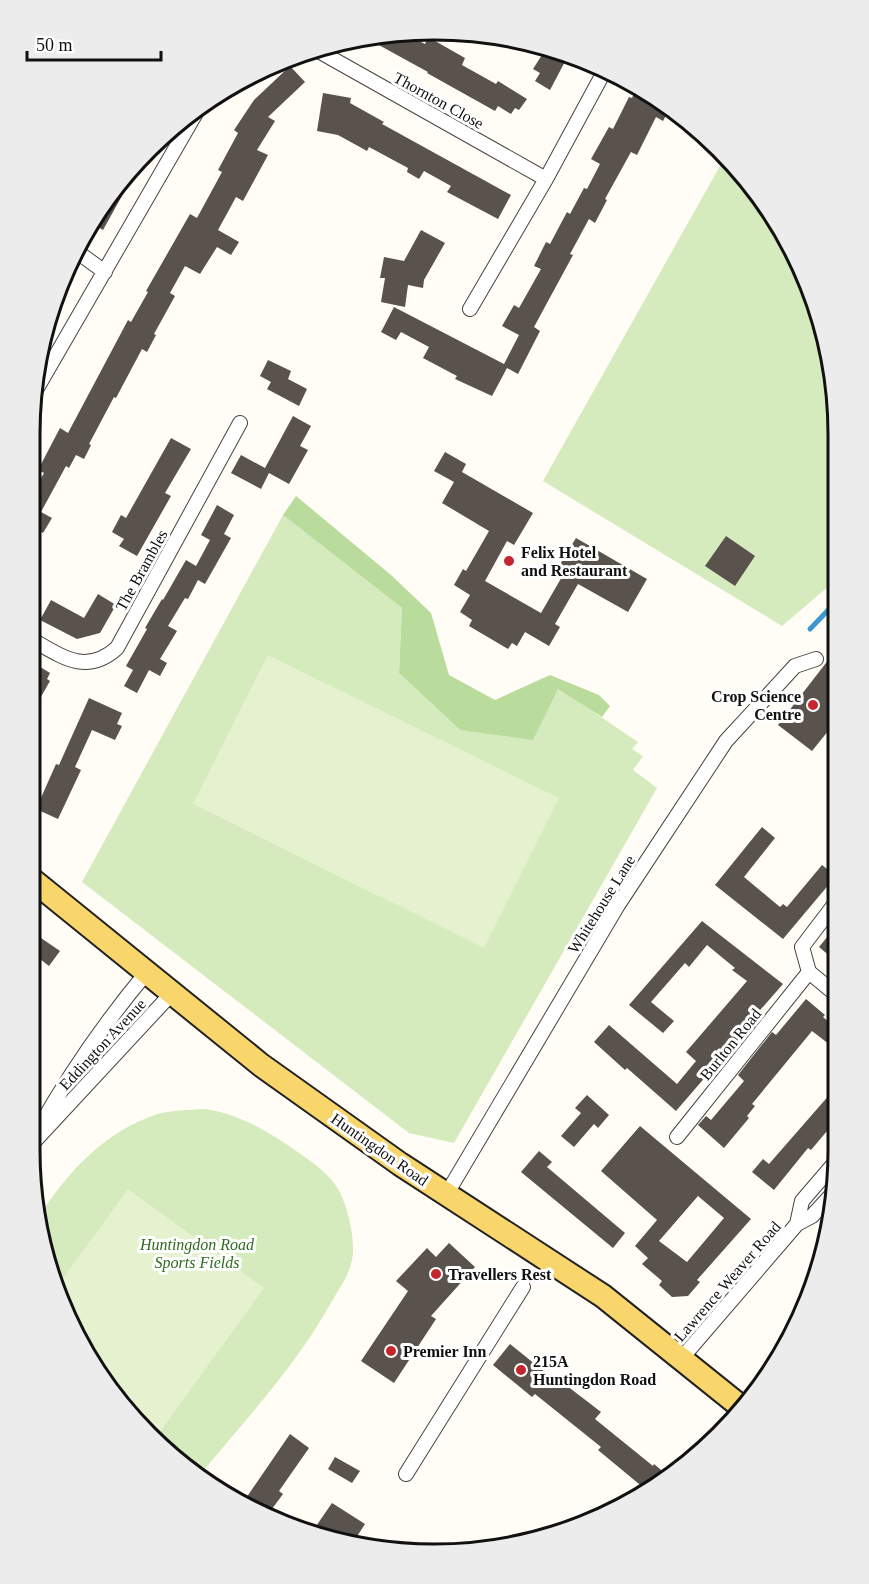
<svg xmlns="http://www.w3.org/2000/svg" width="869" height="1584" font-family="'Times New Roman',serif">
<rect width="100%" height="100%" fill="#fffdf5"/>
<path fill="#d5ebbd" d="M 725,157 L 771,209 L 817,304 L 836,382 L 836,580 L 782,626 L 543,481 Z
M 283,515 L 402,608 L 399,673 L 460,730 L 558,688 L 638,742 L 632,749 L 643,756 L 633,770 L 657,788 L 454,1143 L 409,1133 L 82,882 Z
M 204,1109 C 241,1114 271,1133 302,1155 C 315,1164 330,1175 338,1189 C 348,1206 356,1241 352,1260 C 349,1275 339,1289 332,1301 C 297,1365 245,1420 199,1476 L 114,1396 L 52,1280 L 41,1214 C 67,1172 108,1129 158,1114 C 172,1110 189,1110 204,1109 Z"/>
<path fill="#b9dc9c" d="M 296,496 L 391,575 L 431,613 L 449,675 L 495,700 L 550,675 L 599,695 L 610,706 L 602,717 L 558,689 L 533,740 L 460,730 L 399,673 L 402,608 L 283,515 Z"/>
<path fill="#e6f2cf" d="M 268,655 L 559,798 L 484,948 L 193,804 Z
M 128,1189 L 264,1288 L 157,1436 L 114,1396 L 56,1288 Z"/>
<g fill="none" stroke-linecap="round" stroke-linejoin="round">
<path stroke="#3f96cf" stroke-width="5" d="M 810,629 L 836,602"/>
</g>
<path fill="#5a524d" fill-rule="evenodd" d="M 402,32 L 425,44 L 428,37 L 465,58 L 462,65 L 496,84 L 498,81 L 527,99 L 519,110 L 515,108 L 511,114 L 498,106 L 495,111 L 427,73 L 428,72 L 366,38 Z
M 547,47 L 569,54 L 550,90 L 535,81 L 540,73 L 533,69 Z
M 290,66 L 305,82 L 268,117 L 275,121 L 257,150 L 268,155 L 243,201 L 236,197 L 218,230 L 239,242 L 231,255 L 217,247 L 200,274 L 185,266 L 170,293 L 175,296 L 154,334 L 156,335 L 147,352 L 142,349 L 116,398 L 114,397 L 89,444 L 91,445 L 84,459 L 76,455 L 69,468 L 66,466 L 41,512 L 52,518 L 43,533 L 32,527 L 31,529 L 31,496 L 44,473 L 38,470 L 60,428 L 68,433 L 128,320 L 131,322 L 148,292 L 146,291 L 190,214 L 197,218 L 222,172 L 218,170 L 238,133 L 234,130 L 254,100 Z
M 638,85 L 670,108 L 663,121 L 656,117 L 637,155 L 631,152 L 605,199 L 607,200 L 595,223 L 589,219 L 570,254 L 573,255 L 534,327 L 540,331 L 518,374 L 507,368 L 492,396 L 455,379 L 457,376 L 423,358 L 429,347 L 401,332 L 396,340 L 381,332 L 394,307 L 504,364 L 519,335 L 502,326 L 514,305 L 519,308 L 541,269 L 534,266 L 546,242 L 550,244 L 567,212 L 570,214 L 584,188 L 587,189 L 600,164 L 591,159 L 609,127 L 613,129 L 629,97 L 632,98 Z
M 323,93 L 351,98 L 350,103 L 384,122 L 382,124 L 511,195 L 498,219 L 447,192 L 451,186 L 424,171 L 419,179 L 407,172 L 408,168 L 369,147 L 367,151 L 338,135 L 317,131 Z
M 115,189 L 123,194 L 103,230 L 91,223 Z
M 421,230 L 445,243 L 424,280 L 423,288 L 408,285 L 405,307 L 381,302 L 385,278 L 380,278 L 384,257 L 404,261 Z
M 268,360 L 291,371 L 288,379 L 307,389 L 299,406 L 267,389 L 271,382 L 260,376 Z
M 293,416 L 311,426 L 300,446 L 308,450 L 289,484 L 269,473 L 261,489 L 231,473 L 241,455 L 265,468 Z
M 171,438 L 191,449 L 165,493 L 171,496 L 137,556 L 119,546 L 124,539 L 112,532 L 121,515 L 126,518 Z
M 445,452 L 466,464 L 462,472 L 533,513 L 514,545 L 507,541 L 485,581 L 541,613 L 563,575 L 556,571 L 576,538 L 647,579 L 628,612 L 578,584 L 555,624 L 560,627 L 549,646 L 525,632 L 517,646 L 512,643 L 508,649 L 469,626 L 472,620 L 460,612 L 470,595 L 454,585 L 463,569 L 466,571 L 489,531 L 442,503 L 454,482 L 434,471 Z
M 217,505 L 234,515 L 224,534 L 231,538 L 205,584 L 198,580 L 188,599 L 185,598 L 168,626 L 177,631 L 160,659 L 167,663 L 160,676 L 149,670 L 137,693 L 124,686 L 133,670 L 126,666 L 147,629 L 145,628 L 162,599 L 163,600 L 186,560 L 196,566 L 210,540 L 201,535 Z
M 726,536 L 755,556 L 735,586 L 705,566 Z
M 98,594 L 116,605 L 100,633 L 77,639 L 40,620 L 51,600 L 84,618 Z
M 836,650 L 837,720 L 812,751 L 778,725 Z
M 37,665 L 50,673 L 47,679 L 50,681 L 30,716 L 31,675 Z
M 89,698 L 122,713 L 117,724 L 122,726 L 115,740 L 92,730 L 75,767 L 81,770 L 58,819 L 36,809 L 56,764 L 59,765 Z
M 762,827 L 775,838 L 744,877 L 780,907 L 783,904 L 787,907 L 822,865 L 836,876 L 783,939 L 715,885 Z
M 702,921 L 783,984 L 754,1017 L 758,1021 L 724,1064 L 720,1060 L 676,1111 L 627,1068 L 625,1070 L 594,1042 L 609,1025 L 677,1084 L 696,1061 L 686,1052 L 747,981 L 732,970 L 735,968 L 707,945 L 689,967 L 685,963 L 651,1002 L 674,1021 L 663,1033 L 629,1005 Z
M 837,925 L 837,962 L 819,947 Z
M 41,938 L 60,951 L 49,966 L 31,952 Z
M 806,999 L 825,1015 L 823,1017 L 838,1030 L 838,1051 L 812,1031 L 752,1104 L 755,1106 L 747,1116 L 749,1118 L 724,1148 L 698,1125 L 706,1116 L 711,1120 L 744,1081 L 738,1075 L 772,1032 L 776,1035 Z
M 838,1085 L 838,1118 L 811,1150 L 808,1148 L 774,1190 L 752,1172 L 763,1159 L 769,1164 Z
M 587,1095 L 609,1115 L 598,1128 L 594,1124 L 574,1147 L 561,1136 L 581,1113 L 575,1108 Z
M 640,1126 L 751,1219 L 697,1280 L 700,1282 L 688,1296 L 672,1297 L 659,1285 L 662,1281 L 642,1264 L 648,1258 L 635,1246 L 657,1220 L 601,1171 ZM 698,1196 L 724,1218 L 687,1262 L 659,1241 Z
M 539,1151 L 552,1162 L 547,1167 L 625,1233 L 613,1248 L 521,1172 Z
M 449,1243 L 475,1267 L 431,1316 L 436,1319 L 394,1383 L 361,1361 L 408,1291 L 396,1281 L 427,1248 L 436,1257 Z
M 510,1344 L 556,1381 L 558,1379 L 601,1412 L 595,1419 L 653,1466 L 654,1464 L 667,1475 L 645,1489 L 598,1450 L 601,1447 L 535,1394 L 532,1397 L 493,1365 Z
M 290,1434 L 309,1448 L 279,1491 L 283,1494 L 269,1513 L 244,1501 Z
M 335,1457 L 360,1471 L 352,1483 L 328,1469 Z
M 332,1503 L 365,1524 L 354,1541 L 347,1537 L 344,1542 L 330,1540 L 312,1532 Z"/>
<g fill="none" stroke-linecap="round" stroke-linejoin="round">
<g stroke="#444" stroke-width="16">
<path id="street" d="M 315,49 L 546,179 L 605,70
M 76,251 L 105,272
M 470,309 L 546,179
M 33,395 L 200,106
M 31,639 C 61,656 86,676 117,648 L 240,423
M 837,901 L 802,947 L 809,972 L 838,996
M 39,1128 C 70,1073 106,1021 147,972
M 677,1137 L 809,972
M 30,1146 L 173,992
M 446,1195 L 618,905 L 726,741 L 795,666 L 816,659
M 797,1224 L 802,1201 L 838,1159
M 681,1359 L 797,1224 L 812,1216 L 836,1190
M 406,1474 L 523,1287"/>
</g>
<g stroke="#222" stroke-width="26">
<path id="primary" d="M 30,878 L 261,1065 L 400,1164 L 603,1296 L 740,1406"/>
</g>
<use href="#street" stroke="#fff" stroke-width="14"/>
<use href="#primary" stroke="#f9d66b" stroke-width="22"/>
</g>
<g fill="#c4262e" stroke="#fff" stroke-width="2">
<circle cx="509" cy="561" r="6"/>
<circle cx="813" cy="705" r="6"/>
<circle cx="436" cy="1274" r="6"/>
<circle cx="391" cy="1351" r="6"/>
<circle cx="521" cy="1370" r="6"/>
</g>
<g text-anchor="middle" stroke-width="6" stroke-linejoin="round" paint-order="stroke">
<g font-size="16" fill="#111" stroke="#fff">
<text transform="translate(439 100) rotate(29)" y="6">Thornton Close</text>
<text transform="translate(141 570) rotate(-61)" y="6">The Brambles</text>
<text transform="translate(601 904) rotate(-58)" y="6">Whitehouse Lane</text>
<text transform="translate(102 1044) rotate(-47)" y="6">Eddington Avenue</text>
<text transform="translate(730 1044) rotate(-51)" y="6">Burlton Road</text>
<text transform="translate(380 1149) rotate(35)" y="6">Huntingdon Road</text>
<text transform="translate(727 1281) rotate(-49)" y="6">Lawrence Weaver Road</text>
</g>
<g font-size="16" font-weight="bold" fill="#111" stroke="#fff" text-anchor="start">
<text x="521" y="558">Felix Hotel<tspan x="521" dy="18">and Restaurant</tspan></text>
<text x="801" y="702" text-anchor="end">Crop Science<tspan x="801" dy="18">Centre</tspan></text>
<text x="448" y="1280">Travellers Rest</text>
<text x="403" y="1357">Premier Inn</text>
<text x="533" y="1367">215A<tspan x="533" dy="18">Huntingdon Road</tspan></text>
</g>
<g font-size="16" font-style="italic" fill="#2f6b1f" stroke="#fff">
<text x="197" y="1250">Huntingdon Road<tspan x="197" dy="18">Sports Fields</tspan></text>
</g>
</g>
<path d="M0 0H869V1584H0ZM434 40H434A394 394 0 0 1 828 434V1150A394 394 0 0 1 434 1544H434A394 394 0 0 1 40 1150V434A394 394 0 0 1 434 40Z" fill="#ececec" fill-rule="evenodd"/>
<path fill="none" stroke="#111" stroke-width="3" d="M434 40H434A394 394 0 0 1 828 434V1150A394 394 0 0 1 434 1544H434A394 394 0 0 1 40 1150V434A394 394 0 0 1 434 40Z"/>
<path d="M27 51v9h134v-9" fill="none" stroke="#111111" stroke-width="3"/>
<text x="36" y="51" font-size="18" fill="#111111" stroke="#ffffff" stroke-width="4.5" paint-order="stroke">50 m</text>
</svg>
